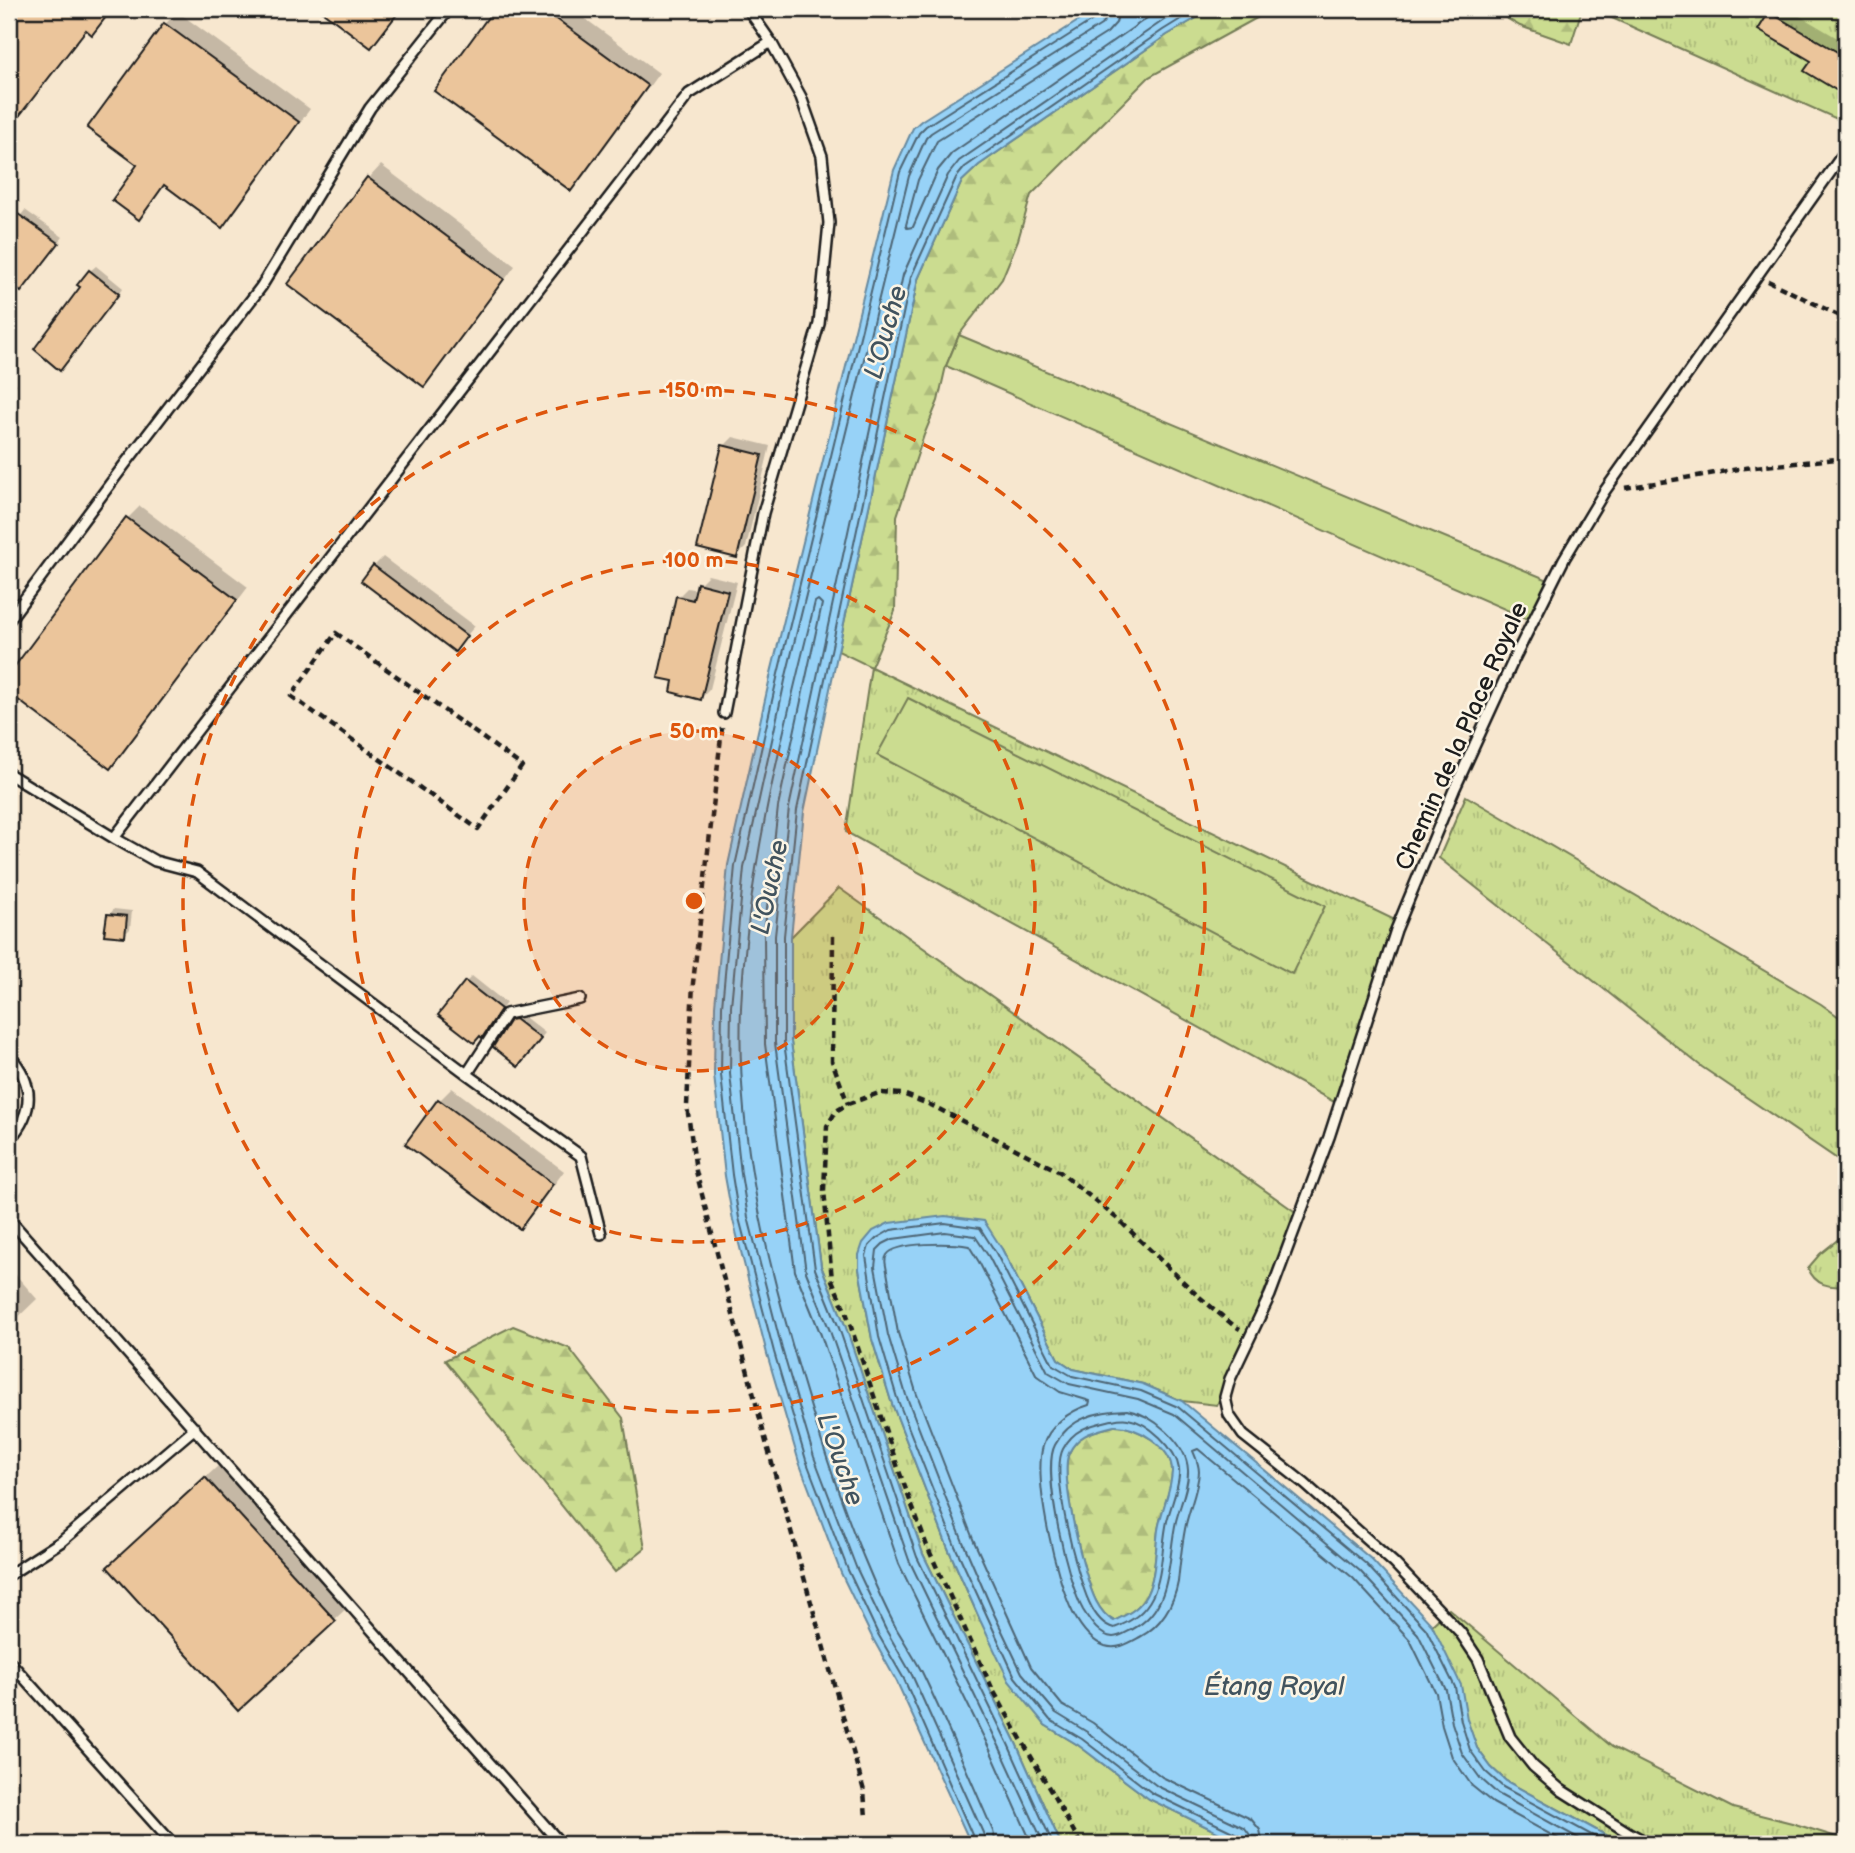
<svg xmlns="http://www.w3.org/2000/svg" width="1855" height="1853" font-family="'Balsamiq Sans',sans-serif">
<defs>
<pattern id="grass-tufts" width="24" height="20" patternUnits="userSpaceOnUse" patternTransform="scale(1.75)"><rect width="24" height="20" fill="#cbdc90"/><path d="M3 7l-1-3M5 7V3M7 7l1-3M15 17l-1-3M17 17v-4M19 17l1-3" fill="none" stroke="#aebc7c"/></pattern>
<pattern id="forest-firs" width="22" height="20" patternUnits="userSpaceOnUse" patternTransform="scale(1.75)"><rect width="22" height="20" fill="#cbdc90"/><path d="M5 1l3.5 6h-7zM16 11l3.5 6h-7z" fill="#aebc7c"/></pattern>
</defs>
<rect width="100%" height="100%" fill="#f7e7cf"/>
<filter id="ink" filterUnits="userSpaceOnUse"><feTurbulence type="fractalNoise" baseFrequency=".0143" numOctaves="2"/><feDisplacementMap in="SourceGraphic" scale="14" xChannelSelector="R" yChannelSelector="G"/><feConvolveMatrix kernelMatrix="1 2 1 2 8 2 1 2 1" color-interpolation-filters="sRGB"/></filter>
<g filter="url(#ink)">
<path fill="url(#grass-tufts)" stroke="#747c56" stroke-width="2" d="M 1592,9 L 1846,9 L 1846,123 Z
M 871,667 L 1399,922 L 1336,1103 L 846,832 Z
M 1466,796 L 1821,1004 L 1846,1022 L 1846,1165 L 1702,1067 L 1439,858 Z
M 839,888 L 1297,1213 L 1217,1405 L 1182,1401 L 1143,1384 L 1073,1369 L 1058,1359 L 1002,1249 L 859,1255 L 859,1269 L 872,1339 L 891,1401 L 948,1548 L 980,1620 L 1045,1725 L 1078,1745 L 1149,1799 L 1242,1844 L 1061,1844 L 1015,1741 L 923,1554 L 845,1325 L 821,1266 L 791,1042 L 791,937 Z
M 1846,1233 L 1846,1286 C 1829,1288 1815,1285 1808,1268 L 1820,1254 Z
M 1449,1609 L 1612,1747 L 1733,1808 L 1792,1823 L 1846,1840 L 1846,1844 L 1622,1844 L 1506,1781 L 1491,1767 L 1477,1748 L 1432,1625 Z"/>
<path fill="url(#forest-firs)" stroke="#747c56" stroke-width="2" d="M 1212,9 L 1273,9 L 1149,77 L 1031,195 L 1018,240 L 1002,279 L 959,335 L 946,366 L 938,401 L 924,435 L 897,516 L 895,611 L 871,667 L 838,651 L 918,279 L 962,181 L 979,165 L 1167,35 Z
M 1491,9 L 1582,9 L 1571,44 L 1520,26 Z
M 513,1326 L 569,1348 L 623,1418 L 645,1548 L 615,1572 L 445,1360 Z
M 1114,1426 C 1136,1425 1173,1447 1172,1472 C 1172,1491 1161,1511 1158,1530 C 1155,1552 1156,1581 1144,1599 C 1137,1610 1126,1615 1114,1621 C 1106,1617 1100,1609 1096,1601 C 1084,1578 1059,1475 1069,1453 C 1078,1433 1096,1431 1114,1426 Z"/>
<path fill="#cbdc90" stroke="#747c56" stroke-width="2" d="M 959,335 L 1553,582 L 1532,621 L 946,366 Z
M 908,698 L 1325,906 L 1292,974 L 877,755 Z"/>
<path fill="#97d2f7" stroke="#66899f" stroke-width="2" fill-rule="evenodd" d="M 1097,9 L 1212,9 L 1167,35 L 979,165 L 962,181 L 918,279 L 838,651 L 804,812 L 791,937 L 791,1042 L 821,1266 L 845,1325 L 923,1554 L 1015,1741 L 1061,1844 L 971,1844 L 897,1682 L 872,1637 L 841,1573 L 799,1462 L 767,1354 L 733,1220 L 725,1176 L 714,1075 L 715,1006 L 728,865 L 771,673 L 894,170 L 913,128 L 921,121 Z
M 945,1216 L 984,1221 L 1002,1249 L 1058,1359 L 1073,1369 L 1143,1384 L 1182,1401 L 1371,1559 L 1432,1625 L 1461,1685 L 1467,1719 L 1477,1748 L 1491,1767 L 1506,1781 L 1622,1844 L 1242,1844 L 1149,1799 L 1078,1745 L 1045,1725 L 1009,1681 L 980,1620 L 948,1548 L 891,1401 L 872,1339 L 859,1269 L 859,1255 L 863,1243 L 873,1231 L 889,1223 ZM 1114,1426 C 1136,1425 1173,1447 1172,1472 C 1171,1491 1161,1511 1158,1530 C 1155,1552 1156,1581 1144,1599 C 1137,1610 1126,1615 1114,1621 C 1106,1617 1100,1609 1096,1601 C 1084,1578 1059,1475 1069,1453 C 1078,1433 1096,1431 1114,1426 Z"/>
<path fill="#0003" d="M 9,9 L 113,9 L 92,33 L 87,29 L 9,130 Z
M 322,9 L 402,9 L 371,46 Z
M 496,9 L 572,9 L 659,73 L 583,177 L 571,189 L 437,91 Z
M 1774,9 L 1788,9 L 1846,43 L 1846,94 L 1807,71 L 1813,60 L 1760,29 Z
M 178,12 L 310,109 L 234,213 L 222,225 L 166,184 L 139,218 L 139,164 L 165,24 Z
M 381,165 L 515,266 L 436,372 L 423,385 L 289,284 L 369,178 Z
M 25,210 L 63,237 L 21,290 L 9,281 L 9,231 Z
M 96,266 L 123,288 L 66,363 L 83,287 L 90,271 Z
M 9,378 L 17,384 L 9,396 Z
M 733,437 L 770,446 L 746,547 L 737,556 L 724,446 Z
M 140,506 L 248,587 L 122,755 L 110,767 L 9,691 L 9,677 L 128,518 Z
M 383,557 L 475,626 L 454,650 L 374,566 Z
M 708,575 L 737,582 L 710,689 L 701,698 L 678,597 L 687,588 L 698,590 L 699,584 Z
M 114,909 L 132,911 L 130,929 L 124,935 L 109,915 Z
M 472,976 L 506,1003 L 482,1035 L 466,982 Z
M 521,1014 L 545,1033 L 524,1059 L 512,1021 Z
M 452,1088 L 564,1171 L 532,1215 L 519,1227 L 439,1101 Z
M 9,1267 L 37,1299 L 9,1326 Z
M 218,1466 L 348,1607 L 238,1708 L 122,1554 Z"/>
<g fill="none" stroke-linecap="round" stroke-linejoin="round">
<path stroke="#4d6574" stroke-width="2" d="M 1119,9 L 1116,23 L 1107,33 L 937,141 L 918,180 L 906,225 L 907,228 L 913,227 L 938,170 L 952,153 L 1160,9
M 1127,1410 C 1152,1414 1187,1443 1188,1470 C 1189,1486 1180,1505 1176,1521 C 1167,1560 1174,1607 1133,1629 C 1127,1632 1120,1637 1113,1637 C 1099,1636 1090,1621 1083,1610 C 1068,1584 1041,1470 1055,1445 C 1070,1417 1098,1411 1127,1410 Z
M 1112,1420 C 1117,1419 1123,1418 1128,1419 C 1148,1422 1176,1448 1179,1469 C 1181,1482 1170,1508 1167,1521 C 1158,1565 1167,1610 1114,1628 C 1102,1625 1094,1613 1089,1602 C 1077,1576 1050,1473 1063,1449 C 1074,1428 1091,1425 1112,1420 Z
M 976,1844 L 904,1679 L 878,1634 L 848,1570 L 806,1460 L 774,1352 L 739,1218 L 732,1175 L 721,1075 L 722,1006 L 735,866 L 778,674 L 900,172 L 919,133 L 926,126 L 1096,18 L 1100,9
M 985,1844 L 984,1835 L 912,1675 L 886,1630 L 856,1567 L 814,1457 L 782,1349 L 748,1217 L 741,1174 L 730,1074 L 731,1006 L 744,868 L 786,676 L 909,176 L 926,138 L 931,133 L 1101,25 L 1107,18 L 1109,9
M 996,1844 L 993,1831 C 970,1778 947,1724 922,1672 C 914,1657 905,1643 896,1628 C 885,1607 875,1585 866,1563 C 840,1502 820,1439 801,1375 C 765,1255 736,1133 741,1008 C 747,870 782,736 815,602 L 818,600 L 822,604 L 778,807 L 764,935 L 765,1044 L 795,1271 L 821,1335 L 899,1564 L 991,1752 L 1032,1844
M 1044,1844 L 1000,1748 L 909,1560 L 830,1331 L 806,1272 L 775,1043 L 775,936 L 789,808 L 903,275 L 948,175 L 959,161 L 1180,9
M 1053,1844 L 1008,1744 L 917,1557 L 839,1328 L 815,1269 L 784,1042 L 784,936 L 797,810 L 911,277 L 956,178 L 965,167 L 1163,30 L 1197,9
M 1243,1844 L 1239,1835 L 1152,1793 L 1082,1739 L 1050,1720 L 1015,1677 L 955,1546 L 897,1398 L 879,1337 L 866,1256 L 869,1246 L 877,1238 L 891,1230 L 945,1223 L 980,1228 L 996,1253 L 1053,1365 L 1072,1376 L 1141,1391 L 1178,1407 L 1366,1564 L 1426,1629 L 1455,1687 L 1461,1721 L 1470,1750 L 1486,1772 L 1503,1787 L 1608,1844
M 1252,1844 L 1250,1835 L 1245,1828 L 1157,1786 L 1087,1732 L 1056,1713 L 1022,1673 L 994,1614 L 963,1542 L 906,1395 L 888,1335 L 875,1267 L 877,1250 L 883,1244 L 893,1239 L 945,1232 L 975,1236 L 989,1257 L 1048,1372 L 1069,1384 L 1138,1399 L 1174,1414 L 1360,1571 L 1418,1634 L 1446,1690 L 1452,1723 L 1462,1753 L 1480,1778 L 1498,1794 L 1589,1844
M 1263,1844 L 1260,1830 L 1251,1819 L 1162,1777 L 1093,1723 L 1062,1705 L 1031,1667 L 973,1539 L 916,1392 L 898,1333 L 886,1266 C 885,1262 885,1258 887,1255 C 896,1241 954,1243 969,1246 L 979,1262 L 1037,1376 L 1060,1392 L 1090,1401 L 1089,1405 C 1069,1411 1049,1426 1043,1446 C 1033,1480 1056,1580 1073,1613 C 1080,1626 1090,1641 1105,1646 C 1118,1650 1129,1643 1140,1637 C 1161,1626 1174,1604 1178,1582 C 1180,1562 1182,1543 1186,1524 C 1190,1507 1198,1489 1199,1472 C 1199,1464 1196,1458 1193,1451 L 1198,1449 L 1353,1578 L 1410,1640 L 1436,1693 L 1442,1726 L 1452,1757 L 1472,1786 L 1493,1803 L 1568,1844"/>
</g>
<path fill="#ebc59b" stroke="#1c1c1c" stroke-width="2" d="M 9,9 L 112,9 L 92,35 L 86,30 L 9,129 Z
M 319,9 L 401,9 L 371,48 Z
M 494,9 L 543,9 L 648,86 L 571,191 L 434,91 Z
M 1769,12 L 1846,57 L 1846,96 L 1804,71 L 1811,61 L 1758,30 Z
M 164,23 L 299,122 L 222,228 L 164,185 L 139,220 L 112,200 L 137,165 L 87,128 Z
M 367,177 L 504,279 L 424,387 L 287,284 Z
M 18,214 L 59,243 L 21,292 L 9,283 L 9,227 Z
M 89,270 L 119,294 L 60,371 L 34,349 L 80,287 L 77,285 Z
M 722,445 L 762,455 L 737,558 L 697,548 Z
M 126,517 L 237,600 L 110,769 L 9,693 L 9,674 Z
M 373,565 L 467,636 L 455,652 L 361,581 Z
M 697,583 L 728,591 L 701,700 L 671,692 L 673,681 L 658,678 L 676,596 L 693,600 Z
M 107,914 L 127,916 L 125,937 L 104,935 Z
M 465,981 L 501,1009 L 482,1038 L 480,1036 L 474,1043 L 438,1015 Z
M 515,1019 L 541,1039 L 518,1067 L 493,1047 L 510,1020 Z
M 438,1099 L 553,1184 L 520,1229 L 405,1144 Z
M 205,1477 L 336,1621 L 238,1711 L 107,1567 Z"/>
<g fill="none" stroke-linecap="round" stroke-linejoin="round">
<g stroke="#1c1c1c" stroke-width="14">
<path id="service" d="M 9,620 L 125,464 L 261,287 L 370,108 L 449,9
M 724,713 L 763,513 L 819,324 L 829,223 L 822,156 L 801,97 L 771,42 L 748,9
M 9,774 L 114,838 L 689,94 L 771,42
M 114,838 L 155,861 L 197,872 L 467,1074 L 581,1156 L 601,1234
M 9,1055 C 34,1083 35,1111 9,1140
M 467,1074 L 506,1014 L 580,999
M 9,1219 L 561,1844
M 9,1575 L 62,1541 L 195,1428
M 9,1661 L 173,1844
M 1650,1844 L 1629,1833 L 1561,1790 L 1533,1766 L 1510,1737 L 1478,1659 L 1460,1632 L 1394,1563 L 1305,1484 L 1243,1435 L 1229,1415 L 1225,1397 L 1230,1379 L 1270,1295 L 1329,1137 L 1396,930 L 1454,790 L 1514,659 L 1564,559 L 1604,492 L 1846,150"/>
</g>
<path stroke="#1c1c1c" stroke-width="4.5" stroke-dasharray="7 5" stroke-linecap="butt" d="M 1768,281 L 1846,319
M 1625,488 L 1745,468 L 1846,458
M 336,633 L 522,766 L 478,829 L 291,696 Z
M 722,728 L 693,983 L 687,1106 L 696,1171 L 710,1226 L 766,1442 L 864,1791 L 866,1818
M 833,936 L 832,1061 L 848,1104
M 1081,1844 L 993,1690 L 927,1546 L 899,1471 L 847,1315 L 832,1280 L 824,1190 L 827,1126 L 836,1111 L 848,1104 L 879,1093 L 903,1094 L 933,1106 L 1060,1172 L 1120,1221 L 1197,1295 L 1233,1325 L 1240,1329"/>
<use href="#service" stroke="#fcf5e5" stroke-width="9"/>
</g>
</g>
<circle cx="694" cy="901" r="170" fill="#de560d" fill-opacity=".12"/>
<g fill="none" stroke="#de560d" stroke-width="3.5" stroke-dasharray="12 9">
<circle cx="694" cy="901" r="170"/>
<circle cx="694" cy="901" r="341"/>
<circle cx="694" cy="901" r="511"/>
</g>
<g text-anchor="middle" stroke-width="5" stroke-linejoin="round" paint-order="stroke">
<g font-size="24" fill="#1c1c1c" stroke="#fcf5e5">
<text transform="translate(1461 736) rotate(-66)" y="8">Chemin de la Place Royale</text>
</g>
<g font-size="26" font-style="italic" fill="#41535e" stroke="#fcf5e5">
<text transform="translate(885 332) rotate(-74)" y="9">L'Ouche</text>
<text transform="translate(769 887) rotate(-78)" y="9">L'Ouche</text>
<text transform="translate(841 1459) rotate(71)" y="9">L'Ouche</text>
<text x="1274" y="1695">Étang Royal</text>
</g>
</g>
<circle cx="694" cy="901" r="10" fill="#de560d" stroke="#fcf5e5" stroke-width="3.5"/>
<g font-size="21" text-anchor="middle" font-weight="bold" fill="#de560d" stroke="#fcf5e5" stroke-width="5" stroke-linejoin="round" paint-order="stroke">
<text x="694" y="397">150 m</text>
<text x="694" y="567">100 m</text>
<text x="694" y="738">50 m</text>
</g>
<rect width="1855" height="1853" fill="none" stroke="#fcf5e5" stroke-width="35"/>
<rect x="18" y="18" width="1820" height="1818" fill="none" stroke="#1c1c1c" stroke-width="2.5" filter="url(#ink)"/>
</svg>
